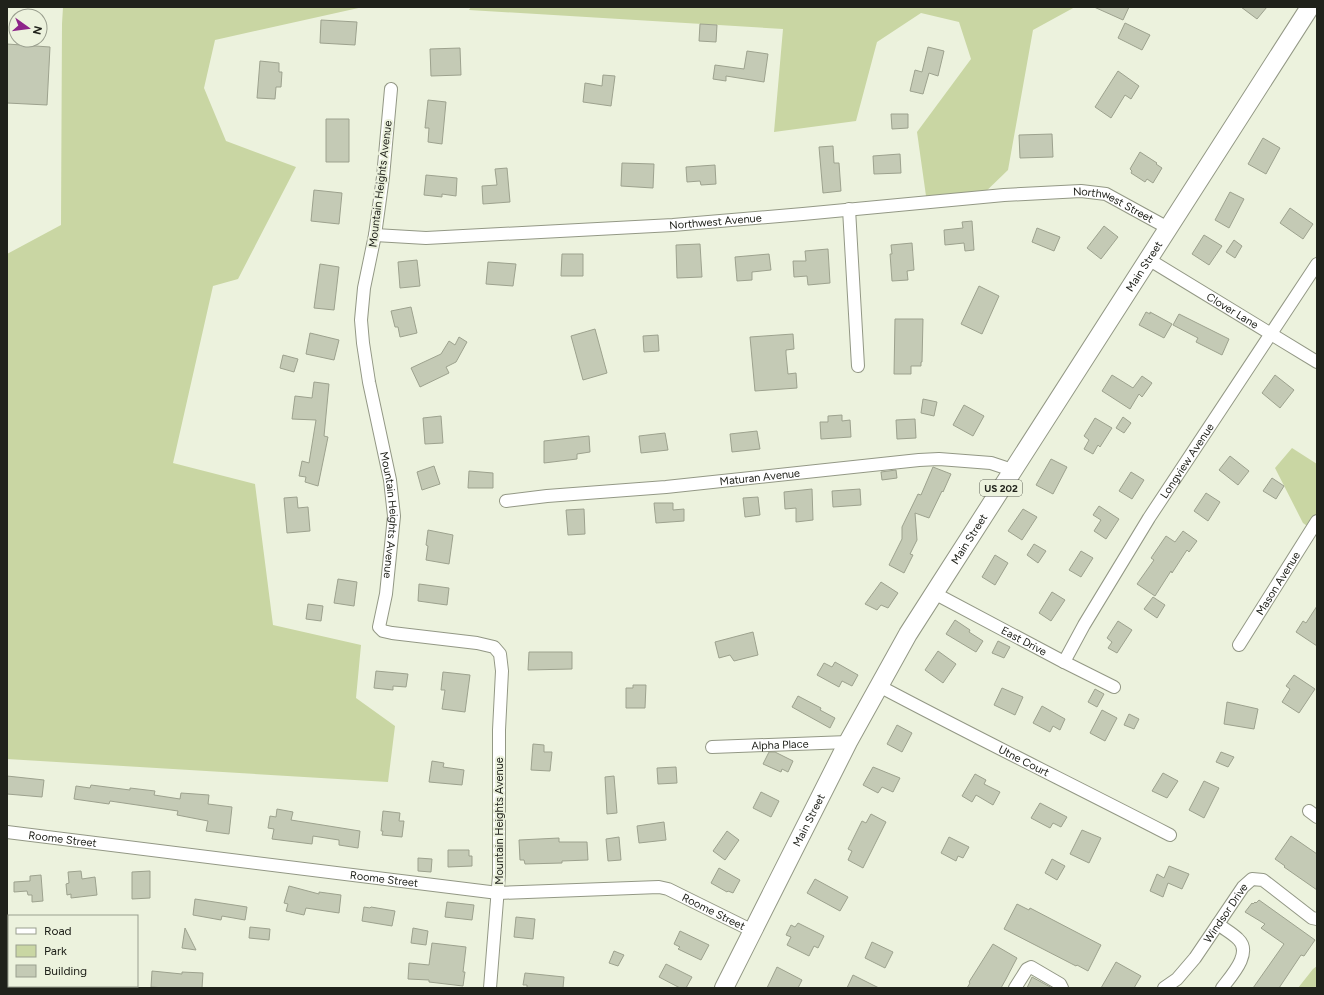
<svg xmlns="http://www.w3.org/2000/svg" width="1324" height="995" font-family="Figtree,sans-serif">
<rect width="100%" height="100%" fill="#ecf2dd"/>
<path fill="#c9d6a3" d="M 63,7 L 363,7 L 215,40 L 204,88 L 226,141 L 296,167 L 238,279 L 213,286 L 173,463 L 255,484 L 273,625 L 361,645 L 356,698 L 395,726 L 388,782 L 7,759 L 7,254 L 61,225 L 62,24 Z
M 471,7 L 1075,7 L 1033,30 L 1008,170 L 979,198 L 927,203 L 917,132 L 971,59 L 959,22 L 921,13 L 877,42 L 856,121 L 774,132 L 783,29 L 469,10 Z
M 1292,448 L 1317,464 L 1317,533 L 1303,523 L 1275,468 Z
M 1317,966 L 1317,988 L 1298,988 L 1313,969 Z"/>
<path fill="#c4cab5" stroke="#9da28e" d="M 1094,7 L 1129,7 L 1123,20 Z
M 1241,7 L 1267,7 L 1257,19 Z
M 321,20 L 357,22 L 355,45 L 320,43 Z
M 1125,23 L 1150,35 L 1142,50 L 1118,38 Z
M 700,24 L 717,25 L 716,42 L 699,41 Z
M 7,44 L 50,47 L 47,105 L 7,103 Z
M 928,47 L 944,51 L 938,76 L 929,73 L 923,94 L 910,91 L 915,70 L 922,72 Z
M 460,48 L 461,75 L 431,76 L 430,49 Z
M 747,51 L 768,54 L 764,82 L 726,76 L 726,81 L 713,79 L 715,65 L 744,69 Z
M 260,61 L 279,63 L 279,72 L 282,72 L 281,87 L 276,87 L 275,99 L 257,98 Z
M 1118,71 L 1139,86 L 1131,99 L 1125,95 L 1111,118 L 1095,107 Z
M 603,75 L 615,76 L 611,106 L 583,102 L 585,83 L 602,86 Z
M 428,100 L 446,102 L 442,144 L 428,142 L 429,128 L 425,128 Z
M 891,114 L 908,114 L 908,128 L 892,129 Z
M 326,119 L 349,119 L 349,162 L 326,162 Z
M 1052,134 L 1053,157 L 1020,158 L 1019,135 Z
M 1263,138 L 1280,148 L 1266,174 L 1248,164 Z
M 833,146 L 834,163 L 839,163 L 841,191 L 823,193 L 819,147 Z
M 1140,152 L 1157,163 L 1156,164 L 1162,168 L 1153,183 L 1147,179 L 1145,182 L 1131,173 L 1132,171 L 1130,169 Z
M 900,154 L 901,173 L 874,174 L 873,156 Z
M 622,163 L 654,164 L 653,188 L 621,186 Z
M 715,165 L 716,184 L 701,185 L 700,181 L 687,182 L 686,167 Z
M 507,168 L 510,202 L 483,204 L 482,186 L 497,185 L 495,169 Z
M 426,175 L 457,178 L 456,196 L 442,194 L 442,197 L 424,195 Z
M 314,190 L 342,193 L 339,224 L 311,221 Z
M 1230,192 L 1244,199 L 1229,228 L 1215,220 Z
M 1290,208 L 1313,224 L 1303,239 L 1280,223 Z
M 972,221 L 974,250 L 965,251 L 964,243 L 945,245 L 944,230 L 963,228 L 962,222 Z
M 1104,226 L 1118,237 L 1101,259 L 1087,248 Z
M 1037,228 L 1060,237 L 1054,251 L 1032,242 Z
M 1204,235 L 1222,246 L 1209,265 L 1192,254 Z
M 1234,240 L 1242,246 L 1235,258 L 1226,252 Z
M 912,243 L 914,270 L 907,271 L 908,280 L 892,281 L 890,254 L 892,254 L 891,245 Z
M 700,244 L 702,277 L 677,278 L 676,245 Z
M 828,249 L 830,283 L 808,285 L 807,276 L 794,277 L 793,261 L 806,261 L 805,251 Z
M 562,254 L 583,254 L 583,276 L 561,276 Z
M 769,254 L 771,270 L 752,272 L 752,280 L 737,281 L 735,257 Z
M 417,260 L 420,286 L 400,288 L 398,262 Z
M 488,262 L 516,264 L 513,286 L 486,284 Z
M 320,264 L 339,267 L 334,310 L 314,308 Z
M 979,286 L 999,296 L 982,334 L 961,324 Z
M 411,307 L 417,333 L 400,337 L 398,327 L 395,327 L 391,311 Z
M 1146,312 L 1150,314 L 1150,312 L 1172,324 L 1164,338 L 1139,325 Z
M 1179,314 L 1229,339 L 1222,355 L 1196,342 L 1198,338 L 1173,325 Z
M 895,319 L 923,319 L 922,362 L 921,362 L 921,366 L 911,366 L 911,374 L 894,374 Z
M 595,329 L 607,373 L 583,380 L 571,336 Z
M 310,333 L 339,340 L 334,360 L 306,354 Z
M 793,334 L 794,349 L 786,350 L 786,354 L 788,374 L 796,373 L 797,388 L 755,391 L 750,337 Z
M 658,335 L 659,351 L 644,352 L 643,336 Z
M 459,337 L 467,342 L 456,362 L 446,367 L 449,373 L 420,387 L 411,368 L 441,354 L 449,341 L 455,345 Z
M 283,355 L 298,359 L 294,372 L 280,368 Z
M 1112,375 L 1133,388 L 1142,376 L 1152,383 L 1142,397 L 1139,394 L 1130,409 L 1102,391 Z
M 1275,375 L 1294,390 L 1280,408 L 1262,393 Z
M 314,382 L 329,384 L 324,436 L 328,437 L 318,486 L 305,482 L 306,477 L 299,476 L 302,461 L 309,463 L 316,420 L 292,419 L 295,396 L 312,398 Z
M 923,399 L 937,402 L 934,416 L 921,413 Z
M 964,405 L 984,416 L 973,436 L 953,425 Z
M 842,415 L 842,421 L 850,420 L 851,437 L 821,439 L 820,422 L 828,422 L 828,416 Z
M 441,416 L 443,443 L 425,444 L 423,418 Z
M 1123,417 L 1131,423 L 1124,433 L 1116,428 Z
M 1095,418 L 1112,428 L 1100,447 L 1098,445 L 1093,454 L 1084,449 L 1089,440 L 1084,436 Z
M 915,419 L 916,438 L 897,439 L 896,420 Z
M 757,431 L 760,449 L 732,452 L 730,434 Z
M 665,433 L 668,450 L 641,453 L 639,436 Z
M 589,436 L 590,452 L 577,454 L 577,459 L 544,463 L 544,441 Z
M 1230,456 L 1249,471 L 1238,485 L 1219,470 Z
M 1051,459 L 1067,467 L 1053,494 L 1036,485 Z
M 434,466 L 440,484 L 422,490 L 417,472 Z
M 933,467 L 951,474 L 943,492 L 942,491 L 929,518 L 915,513 L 917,540 L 910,554 L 913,555 L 904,573 L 889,565 L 902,539 L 902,527 L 918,494 L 921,495 Z
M 896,470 L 897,478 L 882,480 L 881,472 Z
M 469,471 L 493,473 L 493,488 L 468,488 Z
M 1131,472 L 1144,480 L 1132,499 L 1119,491 Z
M 1272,478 L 1284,486 L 1276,499 L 1263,491 Z
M 812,489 L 813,520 L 796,522 L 796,508 L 785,509 L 784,492 Z
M 860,489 L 861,505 L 833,507 L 832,491 Z
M 1206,493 L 1220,502 L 1208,521 L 1194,511 Z
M 297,497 L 298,508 L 308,507 L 310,531 L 287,533 L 284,498 Z
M 758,497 L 760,515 L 745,517 L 743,498 Z
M 654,503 L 673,503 L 673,510 L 684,509 L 684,521 L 656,523 Z
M 1099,506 L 1119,519 L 1106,539 L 1094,531 L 1101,520 L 1093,515 Z
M 584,509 L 585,534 L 568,535 L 566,510 Z
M 1023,509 L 1037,517 L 1022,540 L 1008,531 Z
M 428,530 L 453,535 L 449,564 L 426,560 L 428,546 L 426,545 Z
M 1183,531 L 1197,541 L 1189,552 L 1187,550 L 1172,573 L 1171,571 L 1155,596 L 1137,584 L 1154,560 L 1151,558 L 1166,536 L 1175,542 Z
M 1034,544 L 1046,551 L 1038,563 L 1027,555 Z
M 1081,551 L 1093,558 L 1081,577 L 1069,570 Z
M 995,555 L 1008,563 L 995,585 L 982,577 Z
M 338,579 L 357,582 L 354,606 L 334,603 Z
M 881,582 L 898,593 L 888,608 L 881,605 L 877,610 L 865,604 Z
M 419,584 L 449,588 L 447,605 L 418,601 Z
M 1052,592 L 1065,600 L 1051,621 L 1039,613 Z
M 1153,597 L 1165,605 L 1157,618 L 1144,609 Z
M 308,604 L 323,606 L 321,621 L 306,619 Z
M 1317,606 L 1317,646 L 1296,632 L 1303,621 L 1306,623 Z
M 955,620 L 970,630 L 969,632 L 983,641 L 976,652 L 946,634 Z
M 1118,621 L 1132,630 L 1117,653 L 1108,648 L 1112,642 L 1107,638 Z
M 753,632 L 758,655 L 734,661 L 730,655 L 719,658 L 715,642 Z
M 998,641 L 1010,647 L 1004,658 L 992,653 Z
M 938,651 L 956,664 L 943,683 L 925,670 Z
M 529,652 L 572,652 L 572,669 L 528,670 Z
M 835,662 L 858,675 L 852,686 L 842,681 L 839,687 L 817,675 L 824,663 L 832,667 Z
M 376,671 L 408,674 L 406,687 L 393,686 L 393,690 L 374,688 Z
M 443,672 L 470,675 L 465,712 L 442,709 L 445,690 L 441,690 Z
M 1294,675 L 1315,689 L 1299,713 L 1282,702 L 1290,689 L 1286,686 Z
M 633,685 L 646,685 L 645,708 L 626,708 L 626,688 L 633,688 Z
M 1002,688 L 1023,697 L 1015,715 L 994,705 Z
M 1095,689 L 1104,694 L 1097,707 L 1088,702 Z
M 798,696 L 821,708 L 820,710 L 835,718 L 830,728 L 792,707 Z
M 1227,702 L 1258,709 L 1254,729 L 1224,724 Z
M 1042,706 L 1065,719 L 1060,730 L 1053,726 L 1050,732 L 1033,723 Z
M 1102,710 L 1117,718 L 1105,741 L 1090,733 Z
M 1129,714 L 1139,719 L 1134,729 L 1124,725 Z
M 897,725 L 912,733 L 902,752 L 887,744 Z
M 533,744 L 544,745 L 544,752 L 552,752 L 550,771 L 531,770 Z
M 769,752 L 775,752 L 793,761 L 788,772 L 782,769 L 781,772 L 763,764 Z
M 1221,752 L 1234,757 L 1228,767 L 1216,762 Z
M 432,761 L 444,763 L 443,767 L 464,770 L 462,785 L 429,782 Z
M 676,767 L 677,783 L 658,784 L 657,768 Z
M 873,767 L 900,778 L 893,792 L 882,787 L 878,793 L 863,785 Z
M 1163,773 L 1178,781 L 1167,798 L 1152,791 Z
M 975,774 L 986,780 L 984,784 L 1000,792 L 993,805 L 976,795 L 972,802 L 962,796 Z
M 7,776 L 44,780 L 42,797 L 7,794 Z
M 614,776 L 617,813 L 607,814 L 605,777 Z
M 1204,781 L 1219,788 L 1204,818 L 1189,810 Z
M 91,785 L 130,790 L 130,788 L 155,791 L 154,795 L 180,799 L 181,793 L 209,795 L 208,804 L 232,807 L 229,834 L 206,831 L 208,821 L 177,815 L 178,811 L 110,801 L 109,804 L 74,799 L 76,786 L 90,788 Z
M 761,792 L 779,801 L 771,817 L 753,808 Z
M 1040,803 L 1067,817 L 1061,827 L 1053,823 L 1050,828 L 1031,818 Z
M 277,809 L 293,812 L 291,820 L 360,831 L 358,848 L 339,845 L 339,840 L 313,836 L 312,844 L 272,839 L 274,829 L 268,828 L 270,816 L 276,817 Z
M 383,811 L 400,813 L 399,821 L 404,821 L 402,837 L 382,835 L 383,831 L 381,831 Z
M 871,814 L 886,822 L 863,868 L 848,860 L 852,851 L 848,849 L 862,821 L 866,823 Z
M 664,822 L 666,840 L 639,843 L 637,826 Z
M 1082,830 L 1101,838 L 1089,863 L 1070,854 Z
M 727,831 L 739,840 L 725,860 L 713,851 Z
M 1291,836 L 1317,854 L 1317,890 L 1284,867 L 1285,866 L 1275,859 Z
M 619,837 L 621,860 L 608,861 L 606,839 Z
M 949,837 L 969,847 L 963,858 L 958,856 L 956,861 L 941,853 Z
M 559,838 L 559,842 L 587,842 L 588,860 L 562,861 L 562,863 L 525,864 L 524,860 L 520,860 L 519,840 Z
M 448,850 L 469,850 L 469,856 L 472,856 L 472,866 L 448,867 Z
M 418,858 L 432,859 L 431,872 L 418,871 Z
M 1052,859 L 1065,866 L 1057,880 L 1045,873 Z
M 1169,866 L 1189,874 L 1182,889 L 1168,883 L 1163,897 L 1150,891 L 1157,874 L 1164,878 Z
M 719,868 L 740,880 L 733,893 L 728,891 L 727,892 L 711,883 Z
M 81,871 L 82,879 L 95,877 L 97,895 L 71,898 L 71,894 L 67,895 L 66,884 L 69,883 L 68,872 Z
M 150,871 L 150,898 L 132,899 L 132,872 Z
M 41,875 L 43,901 L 32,902 L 32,895 L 28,895 L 27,891 L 14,892 L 14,882 L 30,881 L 30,876 Z
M 815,879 L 848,897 L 840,911 L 807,893 Z
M 289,886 L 319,894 L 319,892 L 341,895 L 339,913 L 306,908 L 304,915 L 286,911 L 288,904 L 284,903 Z
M 195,899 L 247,907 L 245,920 L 222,916 L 221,920 L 193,915 Z
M 1259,900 L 1315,940 L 1304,956 L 1301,955 L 1279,988 L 1253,988 L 1284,944 L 1261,928 L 1265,924 L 1245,912 L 1252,903 L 1253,904 L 1255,902 L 1256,903 Z
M 447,902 L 474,905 L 472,920 L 445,917 Z
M 1017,904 L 1029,910 L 1030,908 L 1101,945 L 1088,971 L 1077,965 L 1076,966 L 1004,929 Z
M 364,907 L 370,908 L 371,907 L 395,911 L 392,926 L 362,921 Z
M 516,917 L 535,919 L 533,939 L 514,937 Z
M 798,923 L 824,936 L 818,948 L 814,946 L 809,956 L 787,945 L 791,937 L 786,935 L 791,925 L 795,927 Z
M 250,927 L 270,929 L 269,940 L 249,938 Z
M 185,928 L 196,950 L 182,948 Z
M 413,928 L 428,931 L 426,945 L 411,943 Z
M 680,931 L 709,945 L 701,960 L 678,949 L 680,947 L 674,944 Z
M 872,942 L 893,952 L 885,968 L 865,958 Z
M 432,943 L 466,947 L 463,972 L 465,972 L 463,986 L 429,982 L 429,980 L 408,979 L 409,963 L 429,965 Z
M 993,944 L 1017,958 L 1006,979 L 1001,988 L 967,988 L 970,983 L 969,982 Z
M 614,951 L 624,955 L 618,966 L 609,963 Z
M 1116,962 L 1141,976 L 1134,988 L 1101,988 Z
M 666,964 L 692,977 L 686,988 L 680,988 L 659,977 Z
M 777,967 L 802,980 L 798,988 L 767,988 Z
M 152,971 L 182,974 L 182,972 L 203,973 L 202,988 L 166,988 L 151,987 Z
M 525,973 L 564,977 L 563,988 L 527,988 L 527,985 L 523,985 Z
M 853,975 L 879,988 L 847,988 Z
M 1032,977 L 1052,988 L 1027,988 Z"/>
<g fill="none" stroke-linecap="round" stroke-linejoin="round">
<g stroke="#939885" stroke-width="14">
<g id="minor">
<path id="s1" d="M 391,89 L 383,177 L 375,235 L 364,288 L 361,320 L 363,343 L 369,382 L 390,480 L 394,516 L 386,594 L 379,627 L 383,631 L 392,633 L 477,643 L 494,647 L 500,654 L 502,671 L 499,730 L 499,875 L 490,988"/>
<path d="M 849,209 L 858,366"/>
<path id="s2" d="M 375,235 L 426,238 L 673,225 L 803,214 L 1004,195 L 1081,191 L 1106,194 L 1168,228"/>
<path id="s3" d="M 1148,259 L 1317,362"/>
<path id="s4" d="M 506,501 L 547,496 L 666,487 L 919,460 L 939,459 L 991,463 L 1012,470"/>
<path id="s5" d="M 934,593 L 1064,662 L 1114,687"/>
<path id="s6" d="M 1239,645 L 1317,521"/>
<path id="s7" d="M 1064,662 L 1084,625 L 1149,518 L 1317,264"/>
<path id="s8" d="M 879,686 C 975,737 1073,785 1170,835"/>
<path id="s9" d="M 712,747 L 848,742"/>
<path d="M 1309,811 L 1317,817"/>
<path id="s10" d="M 7,832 L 498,893 L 659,887 L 668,889 L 753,931"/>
<path d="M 1218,924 C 1224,929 1232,933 1238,939 C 1253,953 1231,976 1222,988"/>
<path d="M 1015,988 L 1027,969 L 1031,967 L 1060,984 L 1062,988"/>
<path id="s11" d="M 1164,988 L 1177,979 L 1195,958 L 1243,887 L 1252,879 L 1263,880 L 1312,918 L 1317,919"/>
</g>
</g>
<g stroke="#939885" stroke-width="20">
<g id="primary">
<path id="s12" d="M 724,988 L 848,742 L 908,634 L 1310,7"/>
</g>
</g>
<use href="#minor" stroke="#fff" stroke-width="12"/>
<use href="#primary" stroke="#fff" stroke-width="18"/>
</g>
<g text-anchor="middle" stroke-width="4" stroke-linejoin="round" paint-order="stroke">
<rect fill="#ecf2dd" stroke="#5d6055" stroke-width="1" x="980" y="480" width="42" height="16" rx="3"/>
<g font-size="10" font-weight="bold" fill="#20221b">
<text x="1001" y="492">US 202</text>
</g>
<g font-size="11" fill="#20221b" stroke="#ecf2dd">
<text transform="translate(380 184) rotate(-83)" y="4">Mountain Heights Avenue</text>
<text dy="4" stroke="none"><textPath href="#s2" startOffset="743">Northwest Street</textPath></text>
<text dy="4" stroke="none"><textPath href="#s2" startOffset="341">Northwest Avenue</textPath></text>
<text dy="4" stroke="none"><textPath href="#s12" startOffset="836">Main Street</textPath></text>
<text dy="4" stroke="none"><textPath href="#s3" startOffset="99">Clover Lane</textPath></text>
<text dy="4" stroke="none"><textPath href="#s7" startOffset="236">Longview Avenue</textPath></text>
<text dy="4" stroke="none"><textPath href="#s4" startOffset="255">Maturan Avenue</textPath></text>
<text dy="4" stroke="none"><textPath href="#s1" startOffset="431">Mountain Heights Avenue</textPath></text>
<text dy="4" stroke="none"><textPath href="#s12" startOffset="512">Main Street</textPath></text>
<text dy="4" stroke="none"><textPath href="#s6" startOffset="73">Mason Avenue</textPath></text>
<text dy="4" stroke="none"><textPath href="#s5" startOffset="102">East Drive</textPath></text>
<text dy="4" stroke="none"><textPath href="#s9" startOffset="68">Alpha Place</textPath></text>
<text dy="4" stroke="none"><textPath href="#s8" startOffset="163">Utne Court</textPath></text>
<text dy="4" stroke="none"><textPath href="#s12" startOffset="188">Main Street</textPath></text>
<text transform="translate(499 821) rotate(-90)" y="4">Mountain Heights Avenue</text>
<text dy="4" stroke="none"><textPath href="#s10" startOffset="56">Roome Street</textPath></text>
<text dy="4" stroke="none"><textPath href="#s10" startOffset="380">Roome Street</textPath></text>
<text dy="4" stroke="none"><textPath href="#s10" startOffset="716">Roome Street</textPath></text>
<text dy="4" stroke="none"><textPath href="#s11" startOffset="98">Windsor Drive</textPath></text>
</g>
</g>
<rect width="1324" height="995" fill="none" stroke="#20221b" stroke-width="16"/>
<rect x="8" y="915" width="130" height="72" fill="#ecf2dd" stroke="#9a9f8f"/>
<rect x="16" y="928" width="20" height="6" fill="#ffffff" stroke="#9a9f8f"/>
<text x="44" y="935" font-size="12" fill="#20221b">Road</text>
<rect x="16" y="945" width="20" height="12" fill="#c9d6a3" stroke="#9a9f8f"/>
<text x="44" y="955" font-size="12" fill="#20221b">Park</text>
<rect x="16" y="965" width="20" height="12" fill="#c4cab5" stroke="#9a9f8f"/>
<text x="44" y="975" font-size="12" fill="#20221b">Building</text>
<g transform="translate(28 28) rotate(104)"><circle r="19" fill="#ecf2dd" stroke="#9a9f8f"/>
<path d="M0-3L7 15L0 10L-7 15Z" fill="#8d2489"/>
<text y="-6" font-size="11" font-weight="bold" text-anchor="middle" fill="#20221b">N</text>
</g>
</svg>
